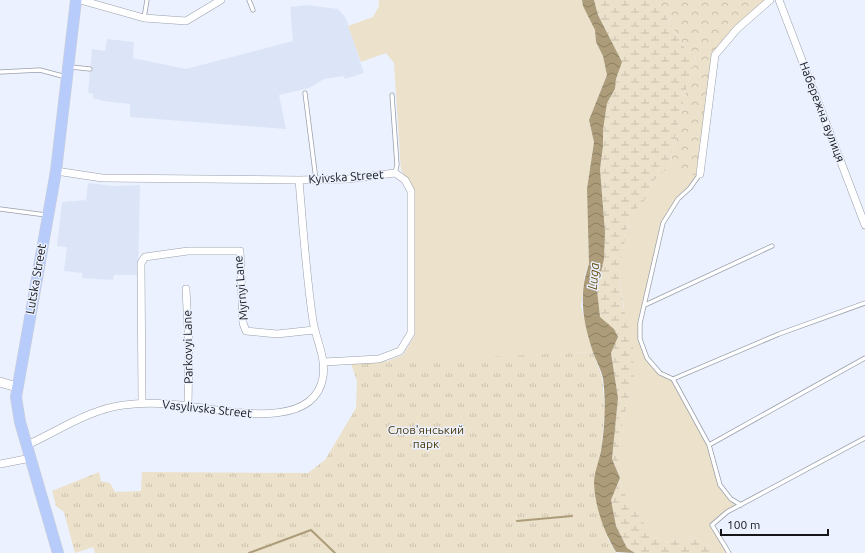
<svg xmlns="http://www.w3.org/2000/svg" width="865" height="553" font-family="Ubuntu,sans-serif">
<defs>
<pattern id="forest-crowns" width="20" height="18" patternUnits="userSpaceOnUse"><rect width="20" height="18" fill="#ece1ca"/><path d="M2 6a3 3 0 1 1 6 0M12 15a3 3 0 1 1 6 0" fill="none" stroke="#cac0ad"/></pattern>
<pattern id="wetland-marsh" width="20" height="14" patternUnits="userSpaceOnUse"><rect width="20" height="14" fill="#ece1ca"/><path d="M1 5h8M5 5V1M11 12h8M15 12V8" fill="none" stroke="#cac0ad"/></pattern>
<pattern id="park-tufts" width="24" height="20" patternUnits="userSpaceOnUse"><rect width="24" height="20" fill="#ece1ca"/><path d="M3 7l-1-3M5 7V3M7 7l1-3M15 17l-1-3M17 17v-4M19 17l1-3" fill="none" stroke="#cac0ad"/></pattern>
<pattern id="water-waves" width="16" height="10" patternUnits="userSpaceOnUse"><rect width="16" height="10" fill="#ac9c79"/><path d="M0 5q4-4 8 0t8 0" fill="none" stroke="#8b7e62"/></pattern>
</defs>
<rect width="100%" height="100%" fill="#ebf1fe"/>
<path fill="#dce5f8" d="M 307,5 L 338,9 L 346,18 L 364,73 L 345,79 L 344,76 L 324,79 L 309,88 L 279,95 L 286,129 L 130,117 L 130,104 L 103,101 L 93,98 L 93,94 L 88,93 L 92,49 L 105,51 L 107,39 L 134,42 L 133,58 L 186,69 L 293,41 L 290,7 Z
M 88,183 L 114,186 L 140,185 L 138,275 L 114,275 L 113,280 L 82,278 L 82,273 L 64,271 L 67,247 L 57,246 L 62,202 L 86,200 Z"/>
<path fill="#ece1ca" d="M 379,0 L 582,0 L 583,6 L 595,30 L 596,42 L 603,56 L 607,75 L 589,120 L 594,142 L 587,189 L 589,264 L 585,274 L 581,306 L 593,352 L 385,362 L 403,355 L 415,335 L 415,191 L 401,170 L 394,63 L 386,53 L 361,62 L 348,26 L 373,17 L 379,6 Z
M 672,164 L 685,177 L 700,174 L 678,199 L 663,223 L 640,323 L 640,339 L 647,358 L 660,373 L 673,379 L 709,445 L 720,485 L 731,499 L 741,505 L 727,512 L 712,525 L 729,553 L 716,553 L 703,541 L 692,537 L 667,542 L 653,537 L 622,490 L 620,478 L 618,456 L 624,415 L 634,380 L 619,274 L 623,250 L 629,217 L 645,200 L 651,183 Z"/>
<path fill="url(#forest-crowns)" d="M 656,0 L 770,0 L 715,55 L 700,174 L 685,177 L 672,164 L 671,155 L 687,86 L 696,58 L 686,50 Z"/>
<path fill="url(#wetland-marsh)" d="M 594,0 L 656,0 L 686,50 L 696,58 L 687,86 L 671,155 L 672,164 L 651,183 L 645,200 L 629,217 L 623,250 L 619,274 L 623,305 L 633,347 L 634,380 L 624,415 L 618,456 L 620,478 L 622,490 L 653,537 L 667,542 L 692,537 L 703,541 L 716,553 L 635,553 L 627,548 L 616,526 L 611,500 L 620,478 L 612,459 L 618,398 L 611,353 L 618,337 L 614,329 L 600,318 L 597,290 L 604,259 L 605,232 L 600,169 L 603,146 L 603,130 L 607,103 L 615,89 L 616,79 L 622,62 L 598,15 Z"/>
<path fill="url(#park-tufts)" d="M 593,352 L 602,377 L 605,412 L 601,450 L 594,482 L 608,539 L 616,553 L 95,553 L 93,547 L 75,553 L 64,512 L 56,506 L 52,491 L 99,472 L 101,481 L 110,483 L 115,492 L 141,491 L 142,472 L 308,473 L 325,460 L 356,408 L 357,381 L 351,363 Z"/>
<path fill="url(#water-waves)" d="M 582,0 L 594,0 L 598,15 L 622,62 L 616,79 L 615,89 L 607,103 L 603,130 L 603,146 L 600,169 L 605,232 L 604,259 L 597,290 L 600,317 L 614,329 L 618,337 L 611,353 L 618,398 L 612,459 L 620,478 L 611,500 L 616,526 L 627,548 L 635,553 L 616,552 C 604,532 595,507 594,483 C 594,473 599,461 601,451 C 605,427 606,401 603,378 C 601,369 596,361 593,352 C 583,322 578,295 589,264 L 587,189 L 594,142 L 589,120 L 607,75 L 603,56 L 596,42 L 595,30 L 583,6 Z"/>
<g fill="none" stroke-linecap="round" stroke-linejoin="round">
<path stroke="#ac9c79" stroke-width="2" d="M 517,521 L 572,516
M 249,553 L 311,530 L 335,553"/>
<g stroke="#9aa0ab" stroke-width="5">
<path id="service" d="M 249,0 L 253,10
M 144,18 L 147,0
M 71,67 L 90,69
M 0,72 L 40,70 L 66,77
M 305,93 L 316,180
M 392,95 L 397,165 L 395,173
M 700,174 L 690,188 L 678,199 L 663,223 L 640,323 L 640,339 L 647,358 L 660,373 L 673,379 L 709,445 L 720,485 L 731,499 L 741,505
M 0,209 L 46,215
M 645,305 L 772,246
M 673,379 L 779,334 L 865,303
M 709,445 L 865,358
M 729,553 L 712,525 L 727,512 L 865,438"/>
</g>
<g stroke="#9aa0ab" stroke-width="8">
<path id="minor" d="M 80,0 L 144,18 L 186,21 L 221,0
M 779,0 L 865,225
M 56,171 L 102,178 L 299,180 L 348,179 L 395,173 L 405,180 L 411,191 L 411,333 L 400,351 L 379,359 L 324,362
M 700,174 L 715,55 L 737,29 L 770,0
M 186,289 L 189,348 L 188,406
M 142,403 L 141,263 L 145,257 L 188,251 L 240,251 L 243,323 L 246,331 L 277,334 L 314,330
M 27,445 C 58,431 90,409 124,405 C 145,402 166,403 187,406 C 225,410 314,432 323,377 C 326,357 316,340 313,321 C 306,274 303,227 299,180
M 0,464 L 31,458"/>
</g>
<g stroke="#9aa0ab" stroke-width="10">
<path id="tertiary" d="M 0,382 L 17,387"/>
</g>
<g stroke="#d0d0d1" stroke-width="12">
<path id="primary" d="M 58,553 L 20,422 L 16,397 L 56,171 L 76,0"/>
</g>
<use href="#service" stroke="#fff" stroke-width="3.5"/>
<use href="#minor" stroke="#fff" stroke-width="7"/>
<use href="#tertiary" stroke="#fff" stroke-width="9"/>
<use href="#primary" stroke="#b8ccfb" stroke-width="11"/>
</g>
<g text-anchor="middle" stroke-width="3" stroke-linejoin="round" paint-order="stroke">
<g font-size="12" fill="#14161a" stroke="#ebf1fe">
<text transform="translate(822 112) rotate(69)" y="4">Набережна вулиця</text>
<text transform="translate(346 177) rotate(-4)" y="4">Kyivska Street</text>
<text transform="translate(36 279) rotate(-80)" y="4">Lutska Street</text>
<text transform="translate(241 288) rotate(-95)" y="4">Myrnyi Lane</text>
<text transform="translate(188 347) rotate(-91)" y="4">Parkovyi Lane</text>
<text transform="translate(207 409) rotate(6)" y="4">Vasylivska Street</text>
</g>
<g font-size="12" fill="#4c390b" stroke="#ebf1fe">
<text x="426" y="434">Слов'янський<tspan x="426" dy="14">парк</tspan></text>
</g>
<g font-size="13" font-style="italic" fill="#664e10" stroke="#ebf1fe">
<text transform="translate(593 276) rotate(-85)" y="5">Luga</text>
</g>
</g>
<path d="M721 529v6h107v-6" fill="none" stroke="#14161a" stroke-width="2"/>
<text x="727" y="529" font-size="12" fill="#14161a" stroke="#ebf1fe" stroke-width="3" paint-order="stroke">100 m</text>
</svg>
